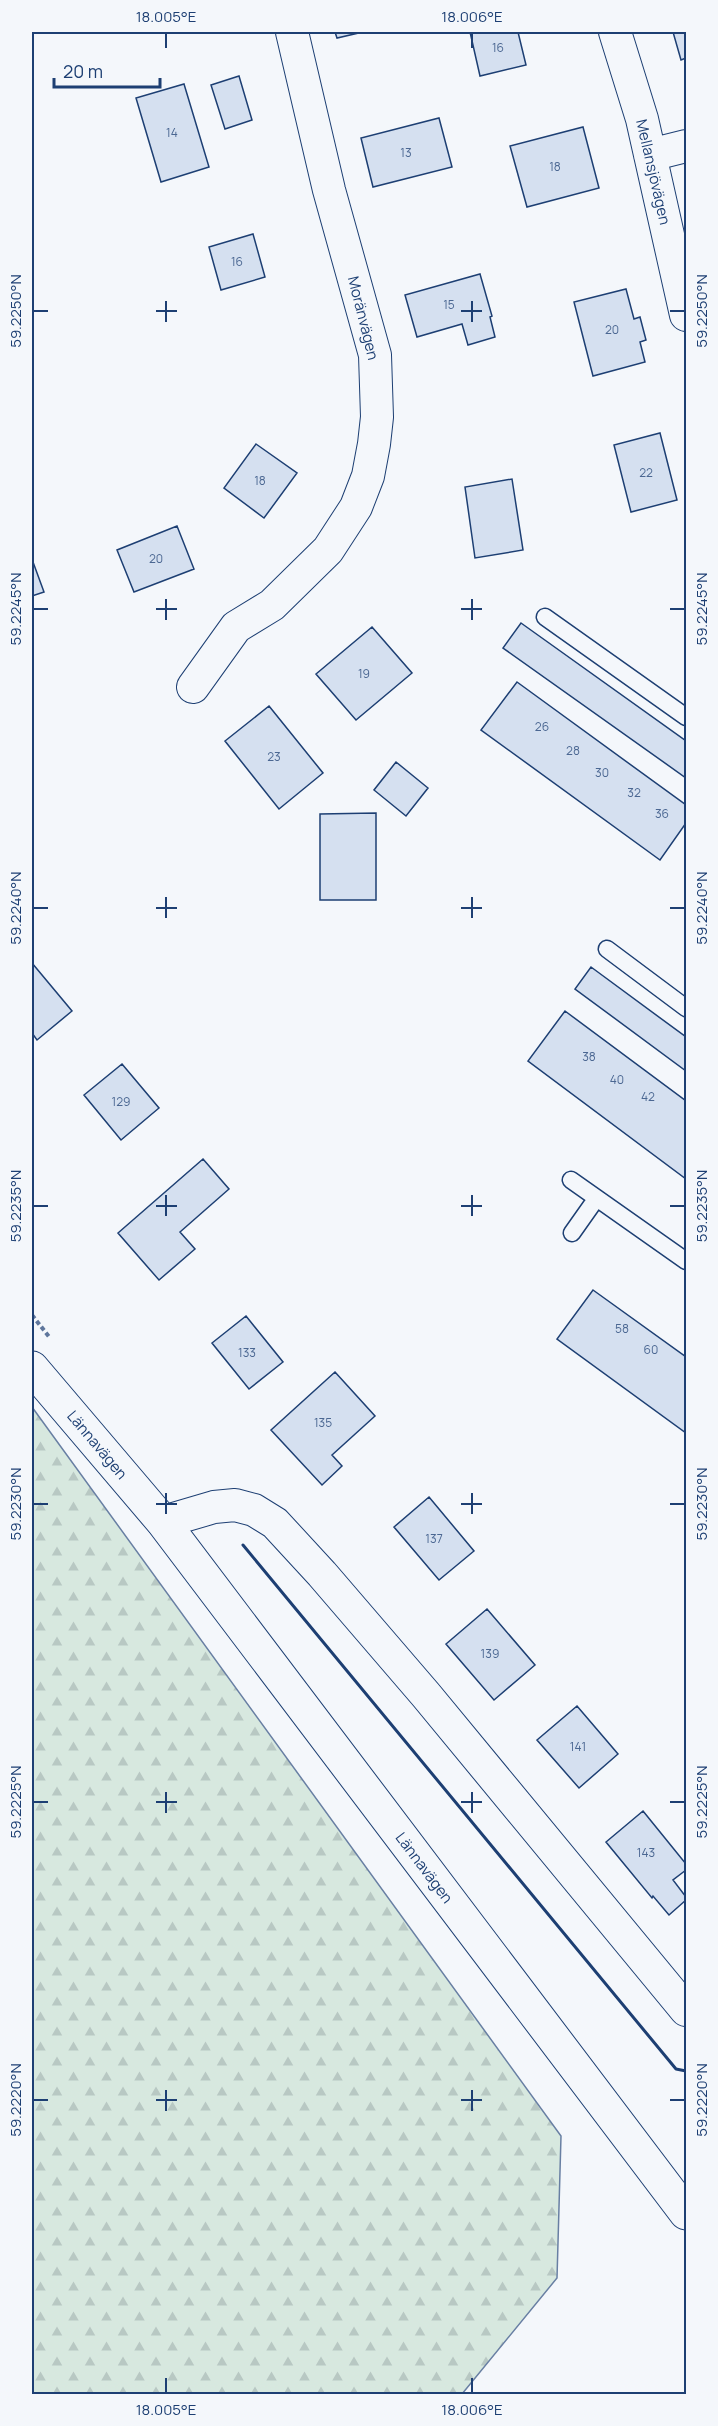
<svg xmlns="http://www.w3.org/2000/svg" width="718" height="2426" font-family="Manrope,sans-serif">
<defs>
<pattern id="forest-firs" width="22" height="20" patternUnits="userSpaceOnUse" patternTransform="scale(1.5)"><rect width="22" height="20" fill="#d7e8df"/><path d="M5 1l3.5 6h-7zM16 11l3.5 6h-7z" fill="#b8c8c3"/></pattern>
</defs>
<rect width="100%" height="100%" fill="#f4f7fb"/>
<path fill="url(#forest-firs)" stroke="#687fa3" stroke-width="1.5" d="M 32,1407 L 561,2136 L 557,2278 L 462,2394 L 32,2394 Z"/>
<path fill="#d5e0f0" stroke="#1d3f73" stroke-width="1.5" d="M 335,32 L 363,32 L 337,38 Z
M 470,32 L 518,32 L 526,65 L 480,76 Z
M 673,32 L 686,32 L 686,58 L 681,60 Z
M 239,76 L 252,120 L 225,129 L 211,85 Z
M 184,84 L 209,167 L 161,182 L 136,98 Z
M 439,118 L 452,167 L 373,187 L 361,138 Z
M 583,127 L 599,188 L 527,207 L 510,146 Z
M 253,234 L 265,277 L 221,290 L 209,247 Z
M 480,274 L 492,316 L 490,317 L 495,337 L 468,345 L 462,324 L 417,337 L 405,295 Z
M 626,289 L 634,319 L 640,317 L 646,340 L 640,342 L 645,362 L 593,376 L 574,302 Z
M 660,433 L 677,500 L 631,512 L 614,445 Z
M 256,444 L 297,473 L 264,518 L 224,488 Z
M 512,479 L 523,550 L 475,558 L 465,487 Z
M 177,526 L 194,569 L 134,592 L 117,550 Z
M 33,562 L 44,592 L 32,596 L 32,563 Z
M 521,623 L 686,741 L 686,778 L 503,648 Z
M 372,627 L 412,673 L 356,720 L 316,674 Z
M 517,682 L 686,805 L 686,823 L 660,860 L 481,730 Z
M 269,706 L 323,773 L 279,809 L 225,741 Z
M 396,762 L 428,788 L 406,816 L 374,790 Z
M 376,813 L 376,900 L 320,900 L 320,814 Z
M 32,963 L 72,1011 L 37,1040 L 32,1033 Z
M 591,967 L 686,1037 L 686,1071 L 575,989 Z
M 565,1011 L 686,1101 L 686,1179 L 528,1061 Z
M 122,1064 L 159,1108 L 121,1140 L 84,1095 Z
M 203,1159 L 229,1189 L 180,1232 L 195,1249 L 159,1280 L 118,1233 Z
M 593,1290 L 686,1357 L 686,1433 L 557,1339 Z
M 246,1316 L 283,1362 L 249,1389 L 212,1343 Z
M 335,1372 L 375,1416 L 332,1455 L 342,1466 L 322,1485 L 271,1430 Z
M 429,1497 L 474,1551 L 439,1580 L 394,1527 Z
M 487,1609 L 535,1665 L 494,1700 L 446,1644 Z
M 577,1706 L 618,1754 L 579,1788 L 537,1740 Z
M 643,1811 L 686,1864 L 686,1870 L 673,1880 L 686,1897 L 686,1900 L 669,1915 L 653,1896 L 652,1898 L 606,1842 Z"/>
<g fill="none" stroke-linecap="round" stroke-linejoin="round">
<g stroke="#1d3f73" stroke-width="19">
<path id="lane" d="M 545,617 L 686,717
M 607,949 L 686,1008
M 571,1180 L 686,1261
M 572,1233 L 596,1199"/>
</g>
<g stroke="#1d3f73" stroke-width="34">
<path id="street" d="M 615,32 L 642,119 L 686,315
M 650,155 L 686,146
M 193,687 L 236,627 L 272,605 L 328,550 L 356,507 L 368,476 L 374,444 L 377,417 L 375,355 L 329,190 L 292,32
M 163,1522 L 214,1507 L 235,1505 L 254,1510 L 275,1523 L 322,1574 L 426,1695 L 686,2010"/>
</g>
<g stroke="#1d3f73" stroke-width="35">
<path id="secondary" d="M 32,1368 L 163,1522 L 686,2213"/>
</g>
<path stroke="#5e769c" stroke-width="4" stroke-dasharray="4.5 3" stroke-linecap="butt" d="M 32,1315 L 50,1338"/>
<use href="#lane" stroke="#f4f7fb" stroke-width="16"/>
<use href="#street" stroke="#f4f7fb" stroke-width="32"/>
<use href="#secondary" stroke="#f4f7fb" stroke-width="33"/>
<path stroke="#1d3f73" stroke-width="3" d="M 243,1545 L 676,2069 L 686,2071"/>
</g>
<path fill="none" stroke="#1d3f73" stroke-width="2" d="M 166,33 L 166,48M 472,33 L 472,48M 166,301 L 166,322M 472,301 L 472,322M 33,311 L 48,311M 156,311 L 177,311M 461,311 L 482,311M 670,311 L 685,311M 166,599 L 166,620M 472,599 L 472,620M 33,609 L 48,609M 156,609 L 177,609M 461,609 L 482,609M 670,609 L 685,609M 166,897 L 166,918M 472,897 L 472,918M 33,908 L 48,908M 156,908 L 177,908M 461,908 L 482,908M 670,908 L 685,908M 166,1195 L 166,1216M 472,1195 L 472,1216M 33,1206 L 48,1206M 156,1206 L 177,1206M 461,1206 L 482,1206M 670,1206 L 685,1206M 166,1493 L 166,1514M 472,1493 L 472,1514M 33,1504 L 48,1504M 156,1504 L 177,1504M 461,1504 L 482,1504M 670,1504 L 685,1504M 166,1792 L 166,1813M 472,1792 L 472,1813M 33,1802 L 48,1802M 156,1802 L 177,1802M 461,1802 L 482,1802M 670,1802 L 685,1802M 166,2090 L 166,2111M 472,2090 L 472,2111M 33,2100 L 48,2100M 156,2100 L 177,2100M 461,2100 L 482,2100M 670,2100 L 685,2100M 166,2378 L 166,2393M 472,2378 L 472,2393"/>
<g text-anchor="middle" stroke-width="4.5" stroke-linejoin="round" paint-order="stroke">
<g font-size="12" fill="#4b6792">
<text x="498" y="52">16</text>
<text x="172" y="137">14</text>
<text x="406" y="157">13</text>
<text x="555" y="171">18</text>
<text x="237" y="266">16</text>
<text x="449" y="309">15</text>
<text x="612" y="334">20</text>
<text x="646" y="477">22</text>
<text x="260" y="485">18</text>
<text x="156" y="563">20</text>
<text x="364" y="678">19</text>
<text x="542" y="731">26</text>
<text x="573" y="755">28</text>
<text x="274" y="761">23</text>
<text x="602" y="777">30</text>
<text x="634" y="797">32</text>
<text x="662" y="818">36</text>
<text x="589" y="1061">38</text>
<text x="617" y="1084">40</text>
<text x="648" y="1101">42</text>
<text x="121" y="1106">129</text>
<text x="622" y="1333">58</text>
<text x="651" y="1354">60</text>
<text x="247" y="1357">133</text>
<text x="323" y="1427">135</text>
<text x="434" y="1543">137</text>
<text x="490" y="1658">139</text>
<text x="578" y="1751">141</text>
<text x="646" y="1857">143</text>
</g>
<g font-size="15" fill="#1d3f73" stroke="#f4f7fb">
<text transform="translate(653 172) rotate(77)" y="5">Mellansjövägen</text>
<text transform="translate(363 318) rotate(76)" y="5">Moränvägen</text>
<text transform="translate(97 1445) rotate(50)" y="5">Lännavägen</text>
<text transform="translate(424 1868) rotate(53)" y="5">Lännavägen</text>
</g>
</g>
<rect width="718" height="2426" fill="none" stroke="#f4f7fb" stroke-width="66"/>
<path d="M54 78v9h106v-9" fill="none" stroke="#1d3f73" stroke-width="3"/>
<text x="63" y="78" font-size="18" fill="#1d3f73" stroke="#f4f7fb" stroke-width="4.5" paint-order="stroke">20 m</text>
<rect x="33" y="33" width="652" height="2360" fill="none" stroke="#1d3f73" stroke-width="2"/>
<g font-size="15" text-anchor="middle" fill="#1d3f73">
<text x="166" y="22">18.005°E</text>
<text x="472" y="22">18.006°E</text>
<text transform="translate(16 311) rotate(-90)" y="5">59.2250°N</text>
<text transform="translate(702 311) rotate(-90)" y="5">59.2250°N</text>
<text transform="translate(16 609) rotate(-90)" y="5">59.2245°N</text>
<text transform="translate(702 609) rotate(-90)" y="5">59.2245°N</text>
<text transform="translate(16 908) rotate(-90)" y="5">59.2240°N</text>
<text transform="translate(702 908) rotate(-90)" y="5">59.2240°N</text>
<text transform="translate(16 1206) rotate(-90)" y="5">59.2235°N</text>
<text transform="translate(702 1206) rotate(-90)" y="5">59.2235°N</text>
<text transform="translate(16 1504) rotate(-90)" y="5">59.2230°N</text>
<text transform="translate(702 1504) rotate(-90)" y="5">59.2230°N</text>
<text transform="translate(16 1802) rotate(-90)" y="5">59.2225°N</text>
<text transform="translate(702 1802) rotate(-90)" y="5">59.2225°N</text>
<text transform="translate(16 2100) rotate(-90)" y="5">59.2220°N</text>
<text transform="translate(702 2100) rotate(-90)" y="5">59.2220°N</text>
<text x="166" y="2415">18.005°E</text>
<text x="472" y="2415">18.006°E</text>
</g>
</svg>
